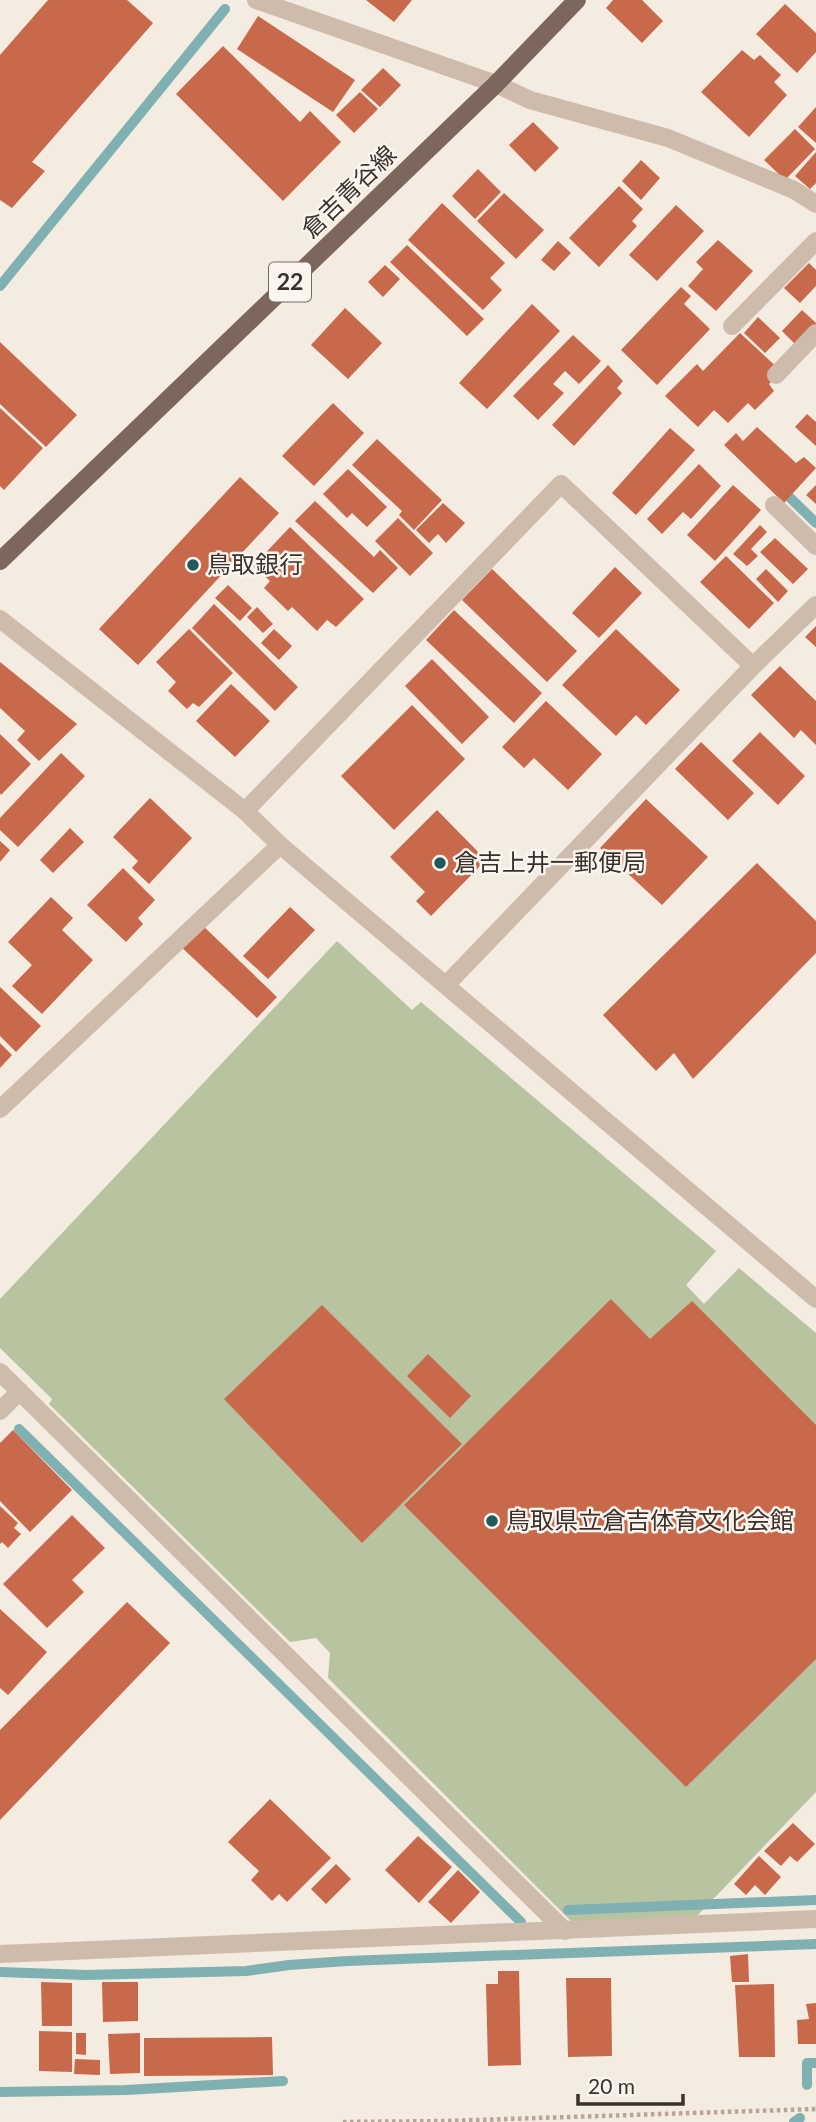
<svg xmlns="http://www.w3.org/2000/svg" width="816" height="2122" font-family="Lato,'Noto Sans JP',sans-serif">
<rect width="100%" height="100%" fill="#f4ebe1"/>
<path fill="#b8c4a0" d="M 337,941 L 412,1010 L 421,1002 L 716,1251 L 686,1285 L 704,1304 L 739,1268 L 816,1333 L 816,1792 L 696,1917 L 573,1923 L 328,1678 L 330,1653 L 316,1638 L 290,1642 L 49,1404 L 52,1399 L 0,1348 L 0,1299 Z"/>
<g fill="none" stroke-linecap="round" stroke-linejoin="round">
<path stroke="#7fb0b2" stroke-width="10" d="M 0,286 L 225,9
M 780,488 L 816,523
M 19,1429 L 521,1922
M 568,1910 L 816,1900
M 0,1972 L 86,1975 L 246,1971 L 289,1965 L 347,1961 L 816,1944
M 807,2085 L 807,2063 L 816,2063
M 0,2092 L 126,2090 L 283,2081
M 794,2122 L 800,2118"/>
</g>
<path fill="#c8694b" d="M 48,0 L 127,0 L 153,23 L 32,162 L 45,171 L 12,208 L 0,200 L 0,55 Z
M 366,0 L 412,0 L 394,22 Z
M 613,0 L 642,0 L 663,21 L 642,43 L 606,8 Z
M 785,4 L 816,33 L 816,52 L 797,73 L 756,34 Z
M 258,16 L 355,80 L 333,112 L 237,49 Z
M 223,46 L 300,122 L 310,111 L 341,142 L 283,201 L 176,94 Z
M 742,50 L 754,60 L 760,55 L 781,75 L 774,82 L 787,95 L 749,137 L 701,92 Z
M 383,68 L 401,85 L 380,107 L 361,90 Z
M 360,92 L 378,109 L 354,133 L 336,115 Z
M 816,107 L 816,143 L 798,127 Z
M 533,122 L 559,148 L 535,172 L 509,145 Z
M 795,129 L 815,149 L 785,180 L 764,160 Z
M 816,152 L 816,183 L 810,189 L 795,176 Z
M 641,160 L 660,178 L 641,200 L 622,181 Z
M 478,169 L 501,192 L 475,219 L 452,196 Z
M 619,186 L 643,209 L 632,221 L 637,226 L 599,267 L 569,238 Z
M 504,193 L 544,230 L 516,259 L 477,221 Z
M 442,203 L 505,263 L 490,278 L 502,290 L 483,310 L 408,240 Z
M 676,205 L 704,231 L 657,281 L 629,255 Z
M 718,240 L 753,271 L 716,311 L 688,286 L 703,269 L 696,262 Z
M 558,241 L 571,253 L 554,271 L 541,260 Z
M 407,245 L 484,319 L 467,336 L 390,262 Z
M 809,263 L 816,270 L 816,286 L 800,303 L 784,288 Z
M 385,265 L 400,279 L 383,297 L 368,282 Z
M 681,287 L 691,296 L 684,304 L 710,329 L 657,385 L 621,350 Z
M 532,304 L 560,331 L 487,409 L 459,383 Z
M 345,308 L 382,343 L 348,379 L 311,345 Z
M 802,310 L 816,323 L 816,342 L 805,354 L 782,331 Z
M 758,317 L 780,338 L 765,353 L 744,333 Z
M 740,333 L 781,371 L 769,384 L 774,391 L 755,410 L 748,403 L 728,423 L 714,410 L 698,427 L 665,396 L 697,364 L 703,371 Z
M 573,335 L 601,361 L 579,384 L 565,371 L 553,384 L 564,393 L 538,420 L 513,396 Z
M 0,342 L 77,415 L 46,447 L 0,404 Z
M 608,365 L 623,381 L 617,388 L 622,393 L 574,446 L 552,425 Z
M 333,403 L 364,433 L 314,486 L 282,456 Z
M 0,408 L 43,448 L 4,490 L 0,486 Z
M 807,414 L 816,422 L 816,446 L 795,427 Z
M 757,427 L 796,463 L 804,457 L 816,468 L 784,503 L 724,445 L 736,433 L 743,441 Z
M 670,428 L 695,450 L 636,515 L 612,493 Z
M 377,439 L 442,500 L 414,530 L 399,515 L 402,511 L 352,465 Z
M 699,464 L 721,486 L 691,519 L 683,512 L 662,534 L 647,519 Z
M 348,469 L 387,507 L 367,527 L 352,513 L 347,518 L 323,494 Z
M 240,477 L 279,513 L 138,665 L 99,629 Z
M 733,485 L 761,510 L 715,561 L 687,535 Z
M 816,485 L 816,504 L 806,495 Z
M 315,501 L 374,557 L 380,550 L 398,568 L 373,593 L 295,521 Z
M 443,503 L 465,523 L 446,543 L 438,534 L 429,543 L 416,530 Z
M 398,518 L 433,553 L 410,576 L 375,541 Z
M 760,525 L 767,532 L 751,549 L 758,556 L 747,566 L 733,554 Z
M 290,527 L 364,599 L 336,627 L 327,620 L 317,631 L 292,607 L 288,611 L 264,588 L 270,581 L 253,566 Z
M 775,538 L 808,569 L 793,584 L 760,552 Z
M 726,556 L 774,603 L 749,629 L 700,582 Z
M 615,567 L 642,593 L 599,638 L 572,613 Z
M 492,569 L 577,651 L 547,682 L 462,600 Z
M 766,569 L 788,591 L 778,602 L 756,579 Z
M 228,585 L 252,608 L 240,621 L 215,598 Z
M 214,604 L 298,687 L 275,711 L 192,628 Z
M 257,607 L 273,624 L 263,633 L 247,617 Z
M 454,610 L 542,693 L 514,723 L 426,640 Z
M 816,626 L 816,647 L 805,637 Z
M 189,629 L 233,673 L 199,707 L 193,703 L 187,709 L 168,691 L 176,682 L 156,662 Z
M 274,629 L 292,646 L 279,660 L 261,643 Z
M 616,629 L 680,690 L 646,725 L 636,715 L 616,736 L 562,685 Z
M 432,659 L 489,717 L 462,744 L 405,686 Z
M 0,662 L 77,724 L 39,761 L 17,740 L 25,731 L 0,708 Z
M 780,666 L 816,701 L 816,745 L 801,730 L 794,738 L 751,695 Z
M 231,684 L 270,721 L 235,757 L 196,721 Z
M 546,701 L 602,754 L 568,790 L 534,758 L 524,768 L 502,747 Z
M 412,705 L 465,759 L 394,830 L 341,776 Z
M 760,732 L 805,776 L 778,805 L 732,761 Z
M 0,734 L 31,764 L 1,795 L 0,793 Z
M 701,742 L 754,793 L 728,820 L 675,769 Z
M 61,753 L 85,776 L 18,847 L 0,830 L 0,818 Z
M 150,798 L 192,838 L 149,884 L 132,868 L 138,861 L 113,837 Z
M 646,799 L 708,857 L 662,905 L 600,848 Z
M 437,810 L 486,860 L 431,916 L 416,901 L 425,892 L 390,857 Z
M 70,828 L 84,842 L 53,873 L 40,860 Z
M 0,841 L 10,850 L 0,862 Z
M 757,863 L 816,921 L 816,953 L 693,1079 L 674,1053 L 656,1071 L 603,1015 Z
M 123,868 L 155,900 L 138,918 L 143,924 L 126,942 L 87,905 Z
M 51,897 L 73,918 L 62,930 L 93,960 L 42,1014 L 12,986 L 32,965 L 8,942 Z
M 290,907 L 315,930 L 268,979 L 243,956 Z
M 199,922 L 277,997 L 257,1018 L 178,944 Z
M 0,987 L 41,1026 L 16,1052 L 0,1036 Z
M 0,1043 L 12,1055 L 0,1068 Z
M 611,1299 L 650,1339 L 692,1301 L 816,1425 L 816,1659 L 686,1787 L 404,1505 Z
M 322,1305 L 462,1444 L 362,1543 L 224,1399 Z
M 428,1354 L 471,1396 L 450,1418 L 407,1376 Z
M 13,1430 L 72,1490 L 30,1532 L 0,1501 L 0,1443 Z
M 0,1506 L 18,1523 L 14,1528 L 21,1534 L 8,1548 L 2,1542 L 0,1544 Z
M 72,1515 L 105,1548 L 72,1580 L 84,1592 L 47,1628 L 3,1584 Z
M 127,1602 L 170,1643 L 0,1820 L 0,1730 Z
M 0,1609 L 47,1652 L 8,1695 L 0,1688 Z
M 270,1799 L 331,1858 L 287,1902 L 279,1894 L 272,1901 L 251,1880 L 259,1871 L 228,1842 Z
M 793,1823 L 815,1844 L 797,1862 L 790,1856 L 781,1866 L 764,1851 Z
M 418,1836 L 452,1867 L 419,1903 L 385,1870 Z
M 759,1856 L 781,1877 L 765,1895 L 755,1885 L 746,1895 L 734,1884 Z
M 336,1864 L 351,1879 L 326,1904 L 311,1889 Z
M 458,1870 L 480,1892 L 451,1923 L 428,1902 Z
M 748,1954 L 749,1982 L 732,1982 L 730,1956 Z
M 498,1971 L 519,1971 L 521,2065 L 488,2066 L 486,1984 L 498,1984 Z
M 566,1978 L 611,1978 L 612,2056 L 568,2057 Z
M 41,1982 L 72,1983 L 72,2026 L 42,2026 Z
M 102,1982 L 138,1982 L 138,2021 L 103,2022 Z
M 774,1984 L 775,2057 L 739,2057 L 735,1985 Z
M 816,2003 L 816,2044 L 798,2044 L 797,2020 L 809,2019 L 806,2004 Z
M 39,2031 L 72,2032 L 72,2072 L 39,2071 Z
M 76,2033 L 86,2033 L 86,2055 L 76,2054 Z
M 140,2033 L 140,2073 L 110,2074 L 108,2034 Z
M 272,2037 L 273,2075 L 144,2076 L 144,2038 Z
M 75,2059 L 100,2060 L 100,2075 L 74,2074 Z"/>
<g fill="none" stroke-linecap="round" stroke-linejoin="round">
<path stroke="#b9a596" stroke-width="4.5" stroke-dasharray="3.5 3.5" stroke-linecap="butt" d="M 343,2122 L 445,2121 L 816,2109"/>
<path stroke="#cdbbac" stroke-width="18" d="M 256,0 L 496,84 L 530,100 L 668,138 L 794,190 L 816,204
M 732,326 L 816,241
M 776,375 L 816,333
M 774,505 L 816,546
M 0,619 L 245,811 L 280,845 L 816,1299
M 245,811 L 561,484 L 753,666
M 446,985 L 753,666 L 816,605
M 0,1109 L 280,845
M 0,1372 L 565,1931
M 0,1411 L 20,1391
M 0,1954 L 816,1919"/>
<path stroke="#7d675c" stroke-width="18" d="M 0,561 L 496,84 L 577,0"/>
</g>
<g fill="#1f5a5e" stroke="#fbf5ee" stroke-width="2.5">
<circle cx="193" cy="565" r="7"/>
<circle cx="440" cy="863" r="7"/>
<circle cx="492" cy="1521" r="7"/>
</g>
<g text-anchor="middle" stroke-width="5" stroke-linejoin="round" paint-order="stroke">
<rect fill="#fbf5ee" stroke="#756b66" stroke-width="2" x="269" y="262.5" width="42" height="39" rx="5"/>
<g font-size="23" font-weight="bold" fill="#3b302b">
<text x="290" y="290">22</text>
</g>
<g font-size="24" fill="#3b302b" stroke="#fbf5ee">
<text transform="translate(349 192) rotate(-44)" y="8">倉吉青谷線</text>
</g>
<g font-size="24" fill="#3b302b" stroke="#fbf5ee" text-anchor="start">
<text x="207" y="573">鳥取銀行</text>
<text x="454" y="871">倉吉上井一郵便局</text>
<text x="506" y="1529">鳥取県立倉吉体育文化会館</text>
</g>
</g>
<path d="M578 2094v10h105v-10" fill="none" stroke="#3b302b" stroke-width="3.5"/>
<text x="588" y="2094" font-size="21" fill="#3b302b" stroke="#fbf5ee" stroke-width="5" paint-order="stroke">20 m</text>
</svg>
